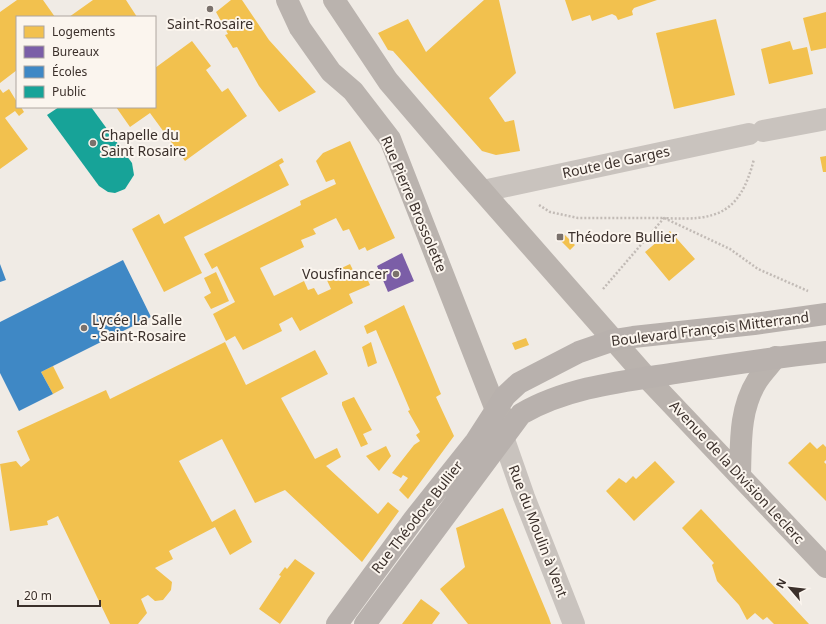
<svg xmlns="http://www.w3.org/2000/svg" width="826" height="624" font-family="'Noto Sans',sans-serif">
<rect width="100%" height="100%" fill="#f0ebe5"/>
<path fill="#f2c14e" d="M 17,0 L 43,0 L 55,17 L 17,17 L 17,70 L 0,83 L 0,12 Z
M 93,0 L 126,0 L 137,17 L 69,17 Z
M 231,0 L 242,0 L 269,40 L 316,92 L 279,112 L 259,86 L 237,47 L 233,48 L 225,35 L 228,34 L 216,12 Z
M 484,0 L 499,0 L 516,73 L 489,98 L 505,122 L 514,120 L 520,151 L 496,155 L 482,151 L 393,51 L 388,50 L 378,33 L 408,19 L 426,52 Z
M 565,0 L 657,0 L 634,8 L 632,11 L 633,15 L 618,20 L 616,16 L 612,14 L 592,21 L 590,15 L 572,21 Z
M 826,12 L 826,48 L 811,51 L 803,18 Z
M 716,19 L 735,95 L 674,109 L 656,33 Z
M 192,41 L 211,66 L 206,70 L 222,92 L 228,88 L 247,116 L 185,161 L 150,113 L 130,127 L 116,107 L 155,107 L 155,68 Z
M 790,41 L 793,50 L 807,47 L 813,74 L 769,84 L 761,49 Z
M 0,89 L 3,93 L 9,89 L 17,102 L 17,107 L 21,107 L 24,112 L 19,116 L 15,111 L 5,118 L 28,149 L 0,169 Z
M 350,141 L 395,238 L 367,251 L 365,247 L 359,250 L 349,229 L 343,231 L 336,218 L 313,229 L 316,234 L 301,240 L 304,247 L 260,268 L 274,296 L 304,281 L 308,290 L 314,288 L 318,295 L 331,289 L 325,276 L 350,264 L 356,276 L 364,272 L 370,285 L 349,294 L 353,303 L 300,331 L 292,317 L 279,324 L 282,331 L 243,350 L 235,336 L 226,341 L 213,314 L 235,302 L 217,266 L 212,269 L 204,254 L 301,205 L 300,201 L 336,184 L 334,179 L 326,182 L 316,161 L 323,153 Z
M 826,156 L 826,172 L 823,172 L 820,157 Z
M 282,158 L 284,162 L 279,165 L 289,185 L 184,237 L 202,273 L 164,292 L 132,229 L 159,214 L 164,224 Z
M 670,231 L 695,259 L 669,281 L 645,252 Z
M 564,234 L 575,245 L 570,250 L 559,239 Z
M 216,272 L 229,301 L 211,309 L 204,297 L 211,293 L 204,278 Z
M 404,305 L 441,394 L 436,397 L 454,436 L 408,499 L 399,490 L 408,478 L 403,475 L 401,478 L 392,473 L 414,445 L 420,441 L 416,435 L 420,432 L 408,411 L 410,410 L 376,330 L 367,334 L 364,326 Z
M 526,338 L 529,345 L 515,350 L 512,343 Z
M 225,342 L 246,385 L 315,350 L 328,374 L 281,398 L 315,459 L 337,448 L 341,457 L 326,466 L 378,514 L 388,502 L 399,511 L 362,562 L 285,490 L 255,503 L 222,439 L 179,461 L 212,522 L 235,509 L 252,542 L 230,555 L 215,527 L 169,551 L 173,559 L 155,568 L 172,582 L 171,590 L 163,600 L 155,601 L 148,595 L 141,599 L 147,613 L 138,624 L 110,624 L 58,516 L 47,521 L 48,525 L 10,531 L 0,464 L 16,461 L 21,467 L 30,460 L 17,431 L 106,390 L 110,399 Z
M 371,342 L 377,363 L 368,367 L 362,347 Z
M 53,366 L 64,388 L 53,394 L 41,372 Z
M 354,397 L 372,430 L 363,434 L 368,444 L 361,447 L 342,405 L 342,402 Z
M 810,442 L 817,449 L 823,444 L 826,447 L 826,460 L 824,462 L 826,464 L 826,501 L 788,463 Z
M 386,446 L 391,456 L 379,471 L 366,456 Z
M 655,461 L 675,482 L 634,521 L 606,491 L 619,478 L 626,483 L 633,476 L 636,479 Z
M 503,508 L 549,618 L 551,624 L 468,624 L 440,589 L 465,567 L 456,528 Z
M 701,509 L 767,579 L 809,624 L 774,624 L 767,617 L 763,620 L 755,613 L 747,620 L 739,605 L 717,581 L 712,565 L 714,563 L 682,528 Z
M 295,559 L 315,573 L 280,624 L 259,609 L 281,576 L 279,575 L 285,567 L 287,569 Z
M 421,599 L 440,613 L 432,624 L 402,624 Z"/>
<path fill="#7b5ea7" d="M 402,253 L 414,281 L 388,292 L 377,266 Z"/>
<path fill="#3f88c5" d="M 123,260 L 151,317 L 41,372 L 53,394 L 19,411 L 0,373 L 0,322 Z
M 0,264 L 6,280 L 0,282 Z"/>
<path fill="#17a398" d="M 59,107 L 91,107 L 132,163 L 134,175 L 125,189 L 115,193 L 108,192 L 99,186 L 47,115 Z"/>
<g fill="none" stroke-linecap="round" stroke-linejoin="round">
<path stroke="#c2bbb6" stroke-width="2.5" stroke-dasharray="2 2" stroke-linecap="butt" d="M 539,205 L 550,212 L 578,218 L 664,218 L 730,249 L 758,269 L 808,291
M 603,289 L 664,218 C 717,221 740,214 754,159"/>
<path stroke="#c9c3be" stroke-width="22" d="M 763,131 L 826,119
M 483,191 L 749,134
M 503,437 L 524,497 L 574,624"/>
<path stroke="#bab3ae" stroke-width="22" d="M 287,0 L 300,28 L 331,72 L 353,91 L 390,139 L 496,410 L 508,421
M 334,0 L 388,81 L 464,170 L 647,378 L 826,567
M 740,475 C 741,443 739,410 757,381 C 762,373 770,365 776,357"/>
<path stroke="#b8b1ad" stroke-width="22" d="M 337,624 L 414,519 L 476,441 L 505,396 L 519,383 L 579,352 L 614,340 L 633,337 L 754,324 L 826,314
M 365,624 L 521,414 C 567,387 625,381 676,373 C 726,365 776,357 826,352"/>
</g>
<g fill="#7a716c" stroke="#fbf5ee" stroke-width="1.5">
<circle cx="210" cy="9" r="4"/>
<circle cx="93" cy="143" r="4"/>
<rect x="556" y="233" width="8" height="8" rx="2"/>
<circle cx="396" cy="274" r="4"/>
<circle cx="84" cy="328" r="4"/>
</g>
<g text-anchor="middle" stroke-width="4" stroke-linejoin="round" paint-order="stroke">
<g font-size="14" fill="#3b302b" stroke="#fbf5ee" text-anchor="start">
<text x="210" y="29" text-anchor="middle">Saint-Rosaire</text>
<text x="101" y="140">Chapelle du<tspan x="101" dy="16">Saint Rosaire</tspan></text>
<text x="568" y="242">Théodore Bullier</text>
<text x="388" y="279" text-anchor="end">Vousfinancer</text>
<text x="92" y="325">Lycée La Salle<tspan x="92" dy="16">- Saint-Rosaire</tspan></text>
</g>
<g font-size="14" fill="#3b302b" stroke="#fbf5ee">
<text transform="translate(616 162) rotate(-12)" y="5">Route de Garges</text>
<text transform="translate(414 204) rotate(67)" y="5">Rue Pierre Brossolette</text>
<text transform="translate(710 329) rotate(-7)" y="5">Boulevard François Mitterrand</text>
<text transform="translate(737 472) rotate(47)" y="5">Avenue de la Division Leclerc</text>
<text transform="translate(417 517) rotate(-52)" y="5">Rue Théodore Bullier</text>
<text transform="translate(538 531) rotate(69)" y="5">Rue du Moulin à Vent</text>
</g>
</g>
<rect x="16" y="16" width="140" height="92" fill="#fbf5ee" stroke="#aea6a0"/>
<rect x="24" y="26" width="20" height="12" fill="#f2c14e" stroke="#aea6a0"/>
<text x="52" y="36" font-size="12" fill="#3b302b">Logements</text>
<rect x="24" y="46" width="20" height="12" fill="#7b5ea7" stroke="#aea6a0"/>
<text x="52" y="56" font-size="12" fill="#3b302b">Bureaux</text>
<rect x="24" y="66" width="20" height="12" fill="#3f88c5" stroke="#aea6a0"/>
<text x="52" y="76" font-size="12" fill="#3b302b">Écoles</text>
<rect x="24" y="86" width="20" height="12" fill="#17a398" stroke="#aea6a0"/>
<text x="52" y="96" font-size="12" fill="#3b302b">Public</text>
<g transform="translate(790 588) rotate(298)" stroke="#fbf5ee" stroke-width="3" paint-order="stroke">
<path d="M0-3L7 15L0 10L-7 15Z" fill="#3b302b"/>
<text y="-6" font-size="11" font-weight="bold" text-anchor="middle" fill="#3b302b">N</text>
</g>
<path d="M18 600v6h82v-6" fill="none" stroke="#3b302b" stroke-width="2"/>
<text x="24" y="600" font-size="12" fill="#3b302b" stroke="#fbf5ee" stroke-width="3" paint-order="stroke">20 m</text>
</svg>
